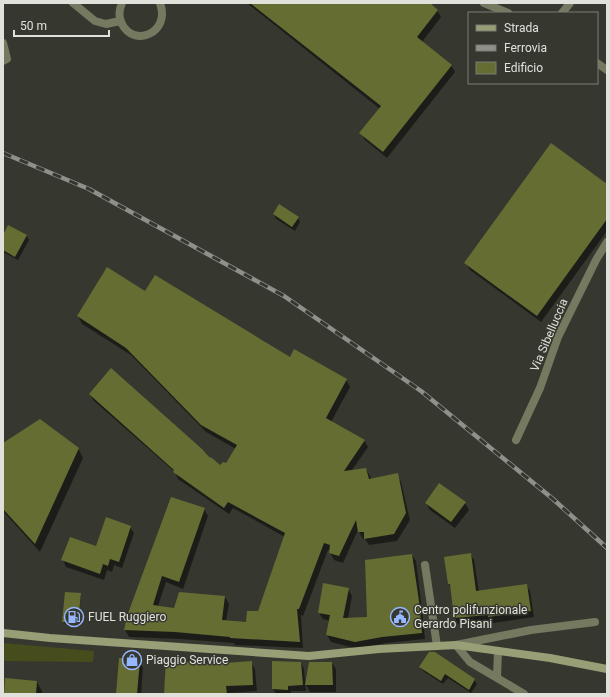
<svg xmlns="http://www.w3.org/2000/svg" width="610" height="697" font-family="Roboto,sans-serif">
<rect width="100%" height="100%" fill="#36382f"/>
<path fill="#474c1d" d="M 3,643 L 94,651 L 93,662 L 3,661 Z"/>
<path fill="#0007" d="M 247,3 L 428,3 L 437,10 L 441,17 L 422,42 L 451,65 L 455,72 L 387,158 L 365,140 L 361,133 L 380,109 Z
M 607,185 L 607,231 L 541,322 L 470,270 L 466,263 Z
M 274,214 L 298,218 L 300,222 L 295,231 L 276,219 Z
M 26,235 L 29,240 L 18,260 L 3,252 L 3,237 Z
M 146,293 L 290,358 L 346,380 L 350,387 L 331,422 L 364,440 L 368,447 L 352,470 L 366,469 L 370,476 L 371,479 L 397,475 L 401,482 L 410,520 L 397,541 L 369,545 L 365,539 L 363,539 L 358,530 L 343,563 L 334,560 L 330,553 L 330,550 L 328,550 L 303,616 L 301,615 L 303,648 L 235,645 L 234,643 L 180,639 L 129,637 L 125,630 L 128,617 L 204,509 L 208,516 L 183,589 L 166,582 L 158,606 L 175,609 L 225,597 L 229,604 L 226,621 L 247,623 L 258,612 L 285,537 L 233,508 L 229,514 L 178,479 L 175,472 L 94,401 L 90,394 L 209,458 L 220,467 L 226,464 L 236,449 L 206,432 L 131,355 L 82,324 L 78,316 Z
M 3,444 L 78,448 L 83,458 L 40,552 L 3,511 Z
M 426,503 L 465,503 L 469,510 L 455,528 L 430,510 Z
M 130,527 L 134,533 L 122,568 L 114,565 L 112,572 L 107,570 L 104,580 L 66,567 L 63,560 L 97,547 Z
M 470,554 L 474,560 L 479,592 L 526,585 L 530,591 L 534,617 L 493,623 L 491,621 L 458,624 L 455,618 L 451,588 L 449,584 Z
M 412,555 L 416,561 L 422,609 L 425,639 L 386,643 L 359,649 L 331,642 L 327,635 L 330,621 L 323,619 L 319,613 L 348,589 L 352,596 L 348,619 L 368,618 Z
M 80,594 L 81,596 L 78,625 L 64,623 L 63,622 Z
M 139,661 L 143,668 L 141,694 L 117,694 Z
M 251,662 L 255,669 L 257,691 L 229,693 L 229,694 L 165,694 L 197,664 L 198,666 Z
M 301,663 L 304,669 L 306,691 L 291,691 L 291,694 L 276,694 L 273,689 Z
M 310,663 L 332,663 L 336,669 L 336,692 L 310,692 L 306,685 Z
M 453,666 L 474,680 L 477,684 L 471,693 L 448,678 L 443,684 L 423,671 L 420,667 Z
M 37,682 L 42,691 L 42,694 L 5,694 Z"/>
<path fill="#666d32" d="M 250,3 L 430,3 L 438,10 L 417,37 L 452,65 L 383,152 L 359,133 L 381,106 Z
M 551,143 L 607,184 L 607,219 L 537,316 L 464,263 Z
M 279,204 L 299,217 L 292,227 L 273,214 Z
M 8,225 L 27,235 L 15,257 L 3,250 L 3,235 Z
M 107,267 L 145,291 L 155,275 L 290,357 L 294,349 L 347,379 L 326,418 L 365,440 L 344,471 L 366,468 L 369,479 L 398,473 L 406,513 L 394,534 L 364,539 L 364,532 L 358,532 L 356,520 L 339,556 L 329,553 L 330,545 L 324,543 L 299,609 L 297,609 L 300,642 L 230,638 L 230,637 L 175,632 L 124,630 L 127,616 L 171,497 L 205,508 L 179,582 L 162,576 L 153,605 L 174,608 L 179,592 L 225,596 L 222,620 L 246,622 L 247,611 L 258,611 L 285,533 L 228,502 L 224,508 L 173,472 L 174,470 L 89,394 L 111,368 L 202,449 L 209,457 L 212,458 L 220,465 L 223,462 L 226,463 L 237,445 L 201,425 L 126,348 L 77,316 Z
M 40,419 L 79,448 L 35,544 L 3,509 L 3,443 Z
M 439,483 L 466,502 L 451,522 L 425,503 Z
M 106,517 L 131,526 L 119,562 L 110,559 L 108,566 L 103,564 L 100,574 L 61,560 L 70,537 L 96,546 Z
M 471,553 L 476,591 L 527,584 L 531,611 L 488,617 L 488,615 L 454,618 L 450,584 L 448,584 L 444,557 Z
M 412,554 L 419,601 L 422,633 L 382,637 L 355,642 L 326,635 L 330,615 L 318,613 L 323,583 L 349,588 L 343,618 L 367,617 L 365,560 Z
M 65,592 L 81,593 L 78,623 L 62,622 Z
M 429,652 L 435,652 L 475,679 L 469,690 L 445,674 L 441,681 L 419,667 Z
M 119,658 L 140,660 L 137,694 L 116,694 Z
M 166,660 L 197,663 L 197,665 L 252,661 L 253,685 L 226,686 L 227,694 L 164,694 Z
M 272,661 L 301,662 L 303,685 L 288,686 L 288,690 L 272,689 Z
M 309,662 L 332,662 L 333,685 L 305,685 Z
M 5,678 L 37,681 L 36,694 L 4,694 Z"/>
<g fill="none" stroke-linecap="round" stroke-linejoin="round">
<path stroke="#757960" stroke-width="8" d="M 73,3 L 95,21 L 106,24 L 120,21
M 122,3 C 119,10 118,17 122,24 C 134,48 171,33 160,3
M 484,3 L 508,13
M 562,13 L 570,3
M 3,43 L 7,59 L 3,61
M 597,63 L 607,70
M 516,440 L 540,388 L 558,337 L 596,260 L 607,242
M 425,565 L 437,646
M 497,677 L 498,651
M 524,694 L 470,662 L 456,645 L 531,630 L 595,622"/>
<path stroke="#989e76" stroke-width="8" d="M 3,633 L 50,638 L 309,656 L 379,649 L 456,645 L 550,658 L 607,669"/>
<g stroke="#8f9089" stroke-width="4.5">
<path id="rail" d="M 3,153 L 89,189 L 284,296 L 421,391 L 553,499 L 607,548"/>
</g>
<use href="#rail" stroke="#36382f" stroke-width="3" stroke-dasharray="9" stroke-linecap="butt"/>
</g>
<defs>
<g id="fuel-ring" transform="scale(1)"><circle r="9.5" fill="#36382f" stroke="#96b6fd" stroke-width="1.5"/><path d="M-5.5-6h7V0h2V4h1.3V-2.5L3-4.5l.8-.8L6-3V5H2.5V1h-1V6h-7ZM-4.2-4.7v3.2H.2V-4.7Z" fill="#96b6fd"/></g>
<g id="civic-ring" transform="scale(1)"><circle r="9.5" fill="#36382f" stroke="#96b6fd" stroke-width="1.5"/><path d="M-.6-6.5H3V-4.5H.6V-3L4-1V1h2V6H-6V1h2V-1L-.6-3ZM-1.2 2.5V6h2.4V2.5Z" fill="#96b6fd"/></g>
<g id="shop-ring" transform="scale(1)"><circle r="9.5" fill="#36382f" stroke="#96b6fd" stroke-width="1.5"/><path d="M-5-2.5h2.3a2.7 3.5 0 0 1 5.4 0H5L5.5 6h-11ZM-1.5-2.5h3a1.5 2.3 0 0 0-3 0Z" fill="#96b6fd"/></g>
</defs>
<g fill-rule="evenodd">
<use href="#fuel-ring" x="74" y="617"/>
<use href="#civic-ring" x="400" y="617"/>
<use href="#shop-ring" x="132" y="660"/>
</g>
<g text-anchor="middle" stroke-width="3" stroke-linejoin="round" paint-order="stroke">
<g font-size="12" fill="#e0e1db" stroke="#36382f">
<text transform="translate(549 335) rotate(-67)" y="4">Via Sibelluccia</text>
</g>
<g font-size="12" fill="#e0e1db" stroke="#36382f" text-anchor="start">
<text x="414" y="614">Centro polifunzionale<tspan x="414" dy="14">Gerardo Pisani</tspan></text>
<text x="88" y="621">FUEL Ruggiero</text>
<text x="146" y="664">Piaggio Service</text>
</g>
</g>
<rect width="610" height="697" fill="none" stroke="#e0e1db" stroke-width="8"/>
<rect x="468" y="12" width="130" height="72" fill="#36382f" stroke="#7a7c74"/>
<rect x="476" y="25" width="20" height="6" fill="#989e76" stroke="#7a7c74"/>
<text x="504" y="32" font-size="12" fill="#e0e1db">Strada</text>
<rect x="476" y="45" width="20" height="6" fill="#8f9089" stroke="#7a7c74"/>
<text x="504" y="52" font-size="12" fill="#e0e1db">Ferrovia</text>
<rect x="476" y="62" width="20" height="12" fill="#666d32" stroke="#7a7c74"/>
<text x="504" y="72" font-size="12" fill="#e0e1db">Edificio</text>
<path d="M14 30v6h95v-6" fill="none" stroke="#e0e1db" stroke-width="2"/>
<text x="20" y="30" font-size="12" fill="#e0e1db" stroke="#36382f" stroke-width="3" paint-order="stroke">50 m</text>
</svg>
